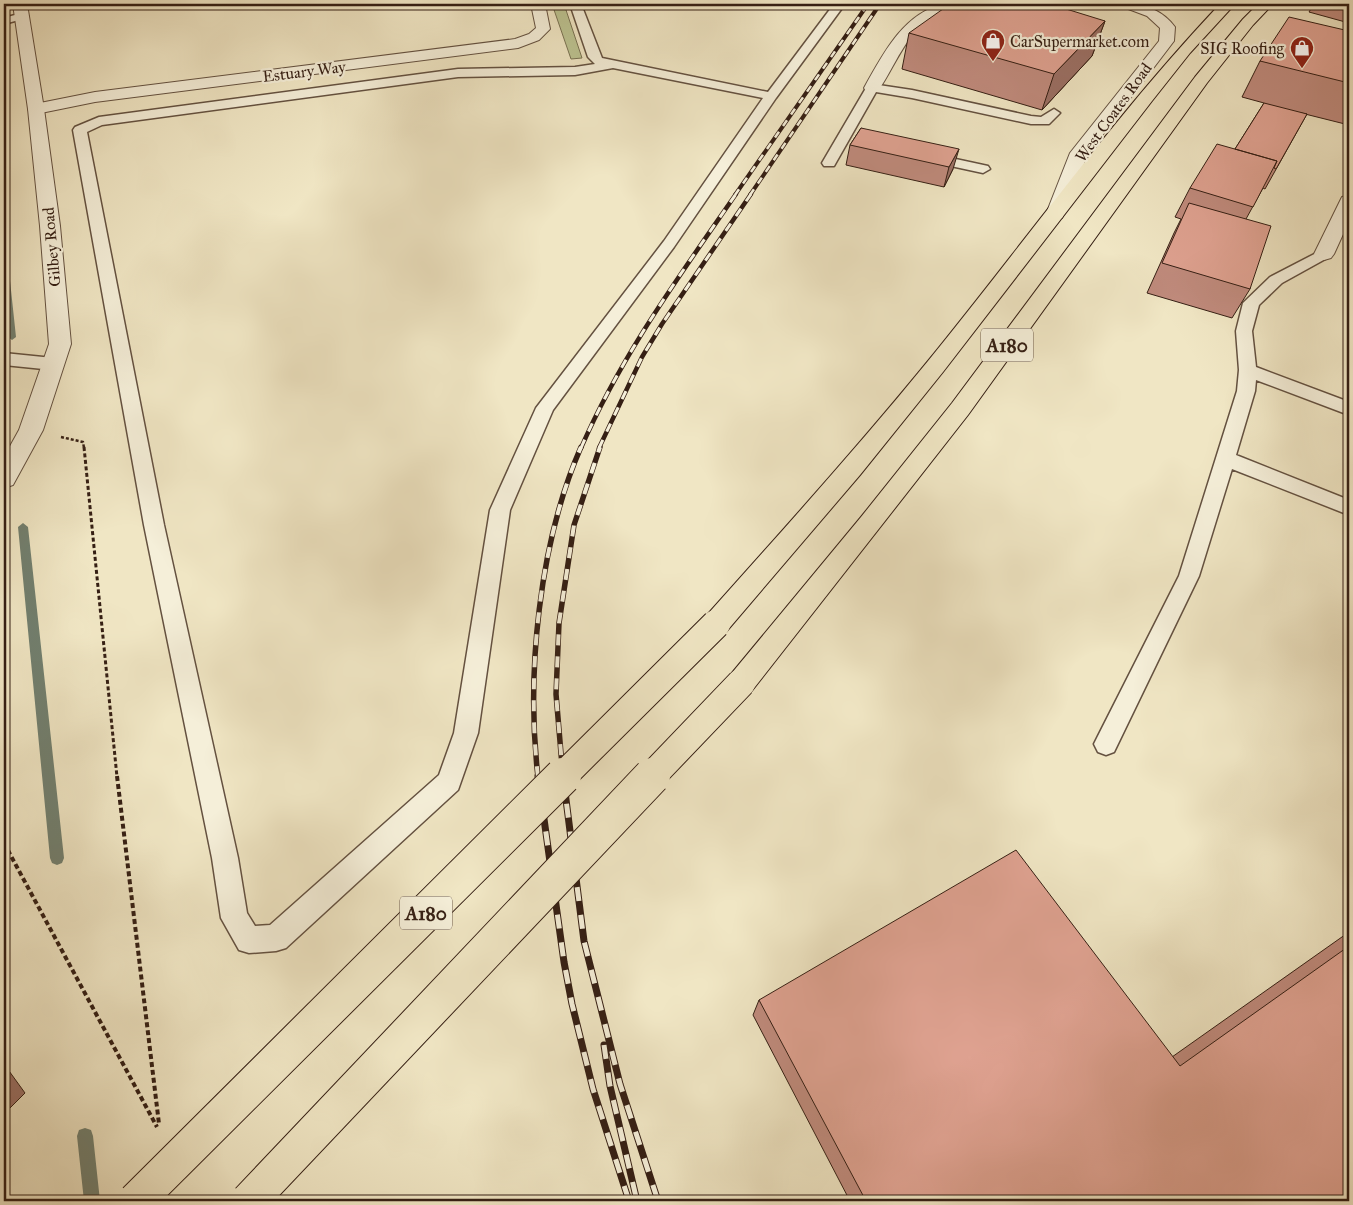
<svg xmlns="http://www.w3.org/2000/svg" width="1353" height="1205" font-family="'IM FELL Great Primer',serif">
<rect width="100%" height="100%" fill="#f0e6c4"/>
<filter id="stains"><feTurbulence type="fractalNoise" baseFrequency=".004" numOctaves="4"/><feColorMatrix values="0 0 0 0 .2 0 0 0 0 .09 0 0 0 0 .02 0 0 0 .5 -.17"/></filter>
<radialGradient id="worn" r=".72"><stop offset=".6" stop-color="#630" stop-opacity="0"/><stop offset="1" stop-color="#630" stop-opacity=".3"/></radialGradient>
<path fill="#bdc492" stroke="#797253" d="M 552,4 L 564,4 L 582,58 L 571,59 Z"/>
<g fill="none" stroke-linecap="round" stroke-linejoin="round">
<path fill="#728070" fill-rule="evenodd" d="M 4,260 L 8,262 L 16,337 L 12,340 L 8,337 L 4,300 Z
M 23,523 L 28,527 L 64,858 L 62,863 L 57,865 L 52,863 L 50,858 L 18,527 Z
M 85,1128 L 91,1130 L 93,1136 L 100,1201 L 84,1201 L 77,1136 L 79,1130 Z"/>
<g stroke="#645140" stroke-width="3">
<path id="service" d="M 570,4 L 581,4 L 602,58 L 768,92 L 834,4 L 845,4 L 776,98 L 674,247 L 553,410 L 510,510 L 478,733 L 458,790 L 286,948 L 276,951 L 249,953 L 239,950 L 221,918 L 212,858 L 144,525 L 73,130 L 75,127 L 99,117 L 458,69 L 575,67 L 595,64 L 588,57 ZM 613,68 L 763,98 L 664,241 L 536,408 L 490,510 L 454,733 L 439,775 L 270,925 L 255,926 L 247,913 L 238,858 L 164,525 L 87,132 L 102,125 L 458,77 L 575,75 Z
M 22,13 L 26,14 L 28,16 L 26,18 L 4,24 L 4,18 Z
M 872,84 L 912,90 L 1031,116 L 1041,117 L 1054,109 L 1060,113 L 1049,124 L 1031,124 L 912,98 L 876,92 L 834,166 L 824,166 L 822,163 L 866,88 Z
M 928,153 L 988,166 L 990,169 L 983,173 L 923,160 L 921,157 Z
M 1324,249 L 1329,251 L 1332,254 L 1329,257 L 1282,283 L 1259,305 L 1252,331 L 1256,367 L 1349,402 L 1349,415 L 1256,380 L 1255,391 L 1236,455 L 1349,500 L 1349,515 L 1232,469 L 1199,576 L 1114,752 L 1106,755 L 1098,752 L 1094,744 L 1098,736 L 1179,576 L 1237,391 L 1239,370 L 1236,331 L 1243,303 L 1270,277 Z
M 4,353 L 53,358 L 59,360 L 62,364 L 59,368 L 53,370 L 4,365 Z"/>
</g>
<g stroke="#645140" stroke-width="2">
<path id="minor" d="M 531,4 L 545,4 L 550,29 L 539,40 L 518,48 L 95,102 L 36,114 L 30,113 L 28,109 L 30,105 L 95,92 L 515,39 L 529,34 L 536,28 Z
M 943,4 L 967,4 L 965,7 C 955,10 944,11 935,16 C 906,31 895,67 878,91 L 866,91 L 864,88 C 883,54 903,14 943,4 Z
M 1121,4 C 1142,3 1162,9 1175,27 L 1174,41 L 1088,154 L 1062,218 L 1055,220 L 1048,218 L 1046,214 L 1070,153 L 1159,41 L 1160,28 L 1147,16 L 1123,7 Z
M 1349,195 L 1349,221 L 1334,254 L 1331,258 L 1324,260 L 1317,258 L 1314,254 L 1340,201 L 1342,197 Z"/>
</g>
<g stroke="#645140" stroke-width="2">
<path id="tertiary" d="M 13,4 L 27,4 L 44,109 L 60,226 L 71,344 L 43,430 L 13,485 L 4,488 L 4,457 L 19,430 L 49,344 L 40,226 L 28,109 Z"/>
</g>
<g stroke="#351f14" stroke-width="2">
<path id="trunk" d="M 1220,4 L 1235,4 L 1190,53 L 1152,101 L 943,372 L 860,475 L 726,632 L 716,636 L 706,632 L 702,624 L 706,616 C 781,532 857,448 928,361 C 1025,242 1115,115 1220,4 Z
M 1258,4 L 1273,4 L 1253,25 L 1207,83 L 968,415 L 751,692 L 741,696 L 731,692 L 726,683 L 731,674 L 861,517 L 952,403 L 1195,77 L 1243,19 Z"/>
</g>
<path stroke="#351f14" stroke-width="2.5" stroke-dasharray="3 2" stroke-linecap="butt" d="M 61,437 L 83,442 L 84,448"/>
<path stroke="#351f14" stroke-width="3" stroke-dasharray="4 2.5" stroke-linecap="butt" d="M 84,447 L 117,777"/>
<path stroke="#351f14" stroke-width="4" stroke-dasharray="5 3" stroke-linecap="butt" d="M 117,776 L 159,1124
M 4,843 L 157,1127"/>
<use href="#service" fill="#f5efd9" fill-rule="evenodd"/>
<use href="#minor" fill="#f5efd9" fill-rule="evenodd"/>
<use href="#tertiary" fill="#f5efd9" fill-rule="evenodd"/>
<use href="#trunk" fill="#f0e6c4" fill-rule="evenodd"/>
<g stroke="#351f14" stroke-width="4">
<path id="rail-far3" d="M 735,195 L 868,4
M 750,195 L 880,4"/>
</g>
<g stroke="#351f14" stroke-width="4.5">
<path id="rail-far2" d="M 581,448 C 622,354 678,278 736,194
M 599,448 L 642,357 L 662,324 L 751,194"/>
</g>
<g stroke="#351f14" stroke-width="5.5">
<path id="rail-far1" d="M 538,777 C 526,674 539,543 581,447
M 563,777 L 556,694 L 559,623 L 574,525 L 600,447"/>
</g>
<g stroke="#351f14" stroke-width="7">
<path id="rail" d="M 538,776 L 564,962 L 572,1004 L 593,1089 L 629,1201
M 563,776 L 584,941 L 620,1084 L 658,1201
M 604,1045 L 610,1086 L 637,1201"/>
</g>
<use href="#rail-far3" stroke="#f5efd9" stroke-width="2.5" stroke-dasharray="7" stroke-linecap="butt"/>
<use href="#rail-far2" stroke="#f5efd9" stroke-width="3" stroke-dasharray="9" stroke-linecap="butt"/>
<use href="#rail-far1" stroke="#f5efd9" stroke-width="4" stroke-dasharray="11" stroke-linecap="butt"/>
<use href="#rail" stroke="#f5efd9" stroke-width="5" stroke-dasharray="14" stroke-linecap="butt"/>
<g stroke="#351f14" stroke-width="30" stroke-linecap="butt">
<path id="trunk-bridge-far1" d="M 562,777 L 716,624
M 651,777 L 741,683"/>
</g>
<g stroke="#351f14" stroke-width="38" stroke-linecap="butt">
<path id="trunk-bridge" d="M 136,1201 L 563,776
M 249,1201 L 652,776"/>
</g>
<use href="#trunk-bridge-far1" stroke="#f0e6c4" stroke-width="28"/>
<use href="#trunk-bridge" stroke="#f0e6c4" stroke-width="36"/>
</g>
<path fill="#c08b7d" stroke="#351f14" d="M 1314,4 L 1349,4 L 1349,23 L 1309,12 Z
M 1105,21 L 1092,56 L 1042,110 L 902,69 L 909,33 Z
M 1349,31 L 1349,125 L 1301,113 L 1307,114 L 1265,189 L 1263,188 L 1246,219 L 1250,289 L 1232,318 L 1147,293 L 1174,233 L 1181,219 L 1175,217 L 1190,188 L 1235,149 L 1264,103 L 1242,97 L 1260,61 Z
M 861,128 L 953,169 L 944,187 L 846,165 L 850,145 Z
M 1349,932 L 1349,1201 L 850,1201 L 753,1015 L 759,1000 L 1172,1057 Z"/>
<path fill="#9c7166" stroke="#351f14" d="M 1105,21 L 1092,56 L 1042,110 L 1054,74 Z
M 959,149 L 953,169 L 944,187 L 949,167 Z
M 4,1064 L 25,1093 L 4,1114 Z"/>
<path fill="#dfa291" stroke="#351f14" d="M 950,4 L 1050,4 L 1105,21 L 1054,74 L 909,33 Z
M 1289,17 L 1349,31 L 1349,83 L 1260,61 Z
M 1264,103 L 1307,114 L 1276,169 L 1274,168 L 1277,161 L 1235,149 Z
M 861,128 L 959,149 L 949,167 L 850,145 Z
M 1217,144 L 1277,161 L 1253,207 L 1190,188 Z
M 1189,203 L 1271,226 L 1250,289 L 1162,263 Z
M 1016,850 L 1180,1066 L 1349,946 L 1349,1201 L 866,1201 L 759,1000 Z"/>
<defs>
<g id="shop-pin" transform="scale(1.25)"><path d="M0 17L-7.5 6A9.5 9.5 0 1 1 7.5 6Z" fill="#8f2418" stroke="#f5efd9"/><path d="M-5-2.5h2.3a2.7 3.5 0 0 1 5.4 0H5L5.5 6h-11ZM-1.5-2.5h3a1.5 2.3 0 0 0-3 0Z" fill="#fff"/></g>
</defs>
<g fill-rule="evenodd">
<use href="#shop-pin" x="993" y="41"/>
<use href="#shop-pin" x="1302" y="48"/>
</g>
<g text-anchor="middle" stroke-width="4.5" stroke-linejoin="round" paint-order="stroke">
<g font-size="16" fill="#351f14" stroke="#f5efd9" text-anchor="start">
<text x="1010" y="47">CarSupermarket.com</text>
<text x="1284" y="54" text-anchor="end">SIG Roofing</text>
</g>
<g font-size="16" fill="#351f14" stroke="#f5efd9">
<text transform="translate(304 71) rotate(-7)" y="6">Estuary Way</text>
<text transform="translate(1113 112) rotate(-54)" y="6">West Coates Road</text>
<text transform="translate(51 247) rotate(-95)" y="6">Gilbey Road</text>
</g>
<g fill="#f5efd9" stroke="#6f5d4f" stroke-width="1">
<rect x="981" y="328.5" width="52" height="33" rx="4"/>
<rect x="400" y="896.5" width="52" height="33" rx="4"/>
</g>
<g font-size="19" font-weight="bold" fill="#351f14">
<text x="1007" y="352">A180</text>
<text x="426" y="920">A180</text>
</g>
</g>
<rect width="1353" height="1205" fill="none" stroke="#f0e6c4" stroke-width="20"/>
<rect x="5" y="5" width="1343" height="1195" fill="none" stroke="#351f14" stroke-width="2.5"/>
<rect x="10" y="10" width="1333" height="1185" fill="none" stroke="#351f14"/>
<rect width="100%" height="100%" filter="url(#stains)"/>
<rect width="100%" height="100%" fill="url(#worn)"/>
</svg>
